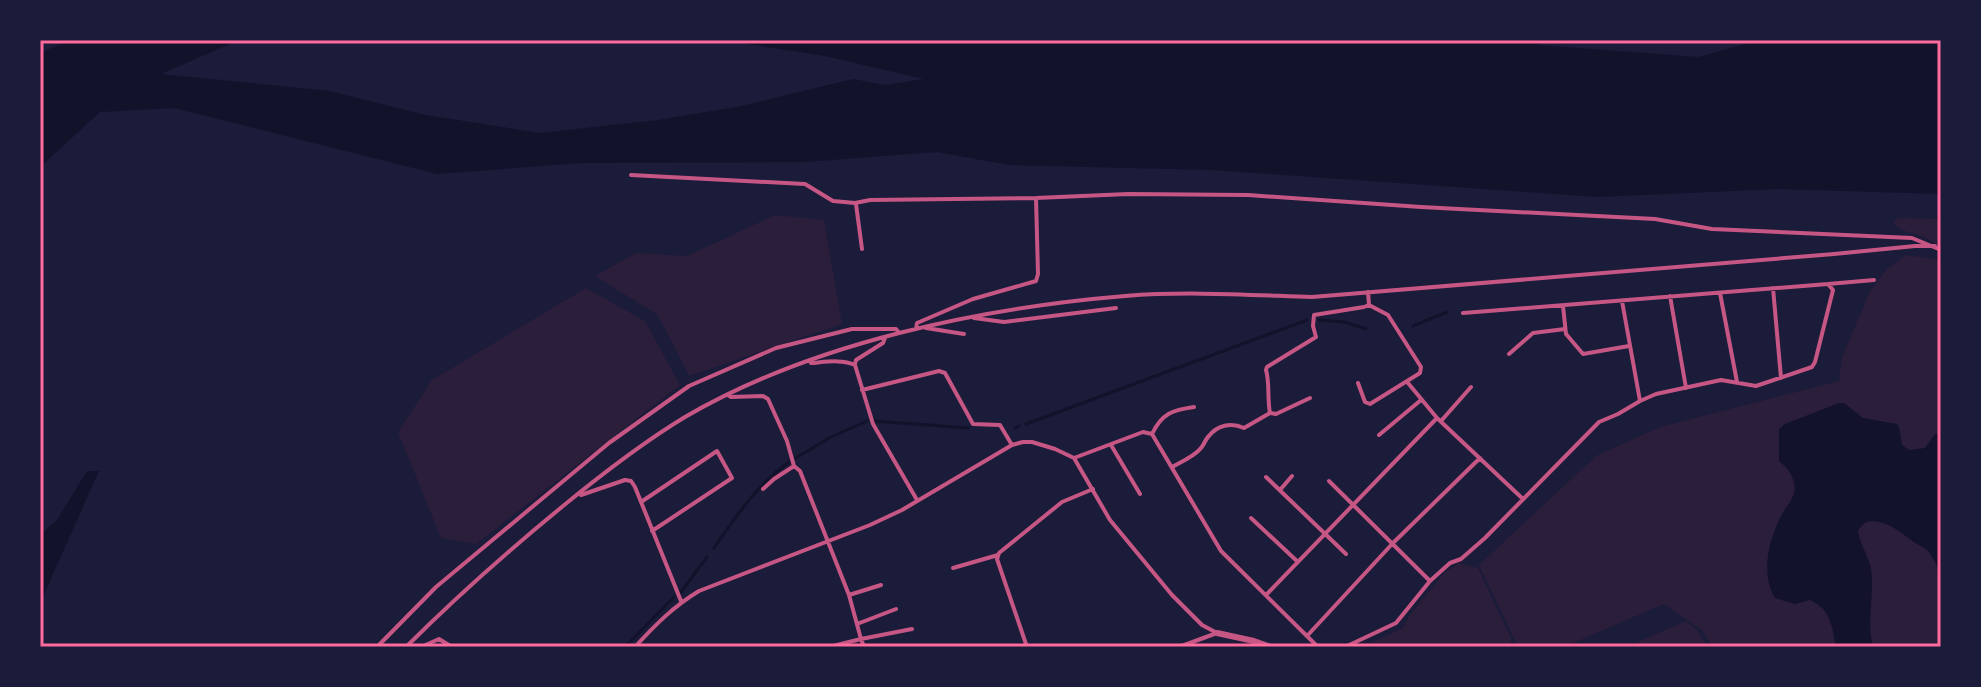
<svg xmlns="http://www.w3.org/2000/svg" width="1981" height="687" font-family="'Sofia Sans Condensed',sans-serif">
<rect width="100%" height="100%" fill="#1b1b3a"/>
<path fill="#2a1e3b" d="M 775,215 L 824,220 L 842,324 L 689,376 L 658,315 L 595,276 L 636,253 L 687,256 Z
M 1898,218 L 1941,219 L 1941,247 C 1937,245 1934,242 1930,240 C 1917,232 1903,235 1893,222 Z
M 1906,255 L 1941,260 L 1941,647 L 1713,647 L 1703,631 L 1664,604 L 1564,647 L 1518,647 L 1479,565 L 1596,456 L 1660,427 L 1839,381 L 1842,357 L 1870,291 L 1887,269 Z
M 586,288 L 645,321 L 680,385 L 476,544 L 441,538 L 398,432 L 432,380 Z
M 1459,563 L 1478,568 L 1511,638 L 1511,647 L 1362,647 L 1403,628 L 1410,615 L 1445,572 Z
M 1686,621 L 1697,630 L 1708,647 L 1626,647 Z"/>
<path fill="#12122b" d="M 70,40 L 239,40 L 161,74 L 330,91 L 426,115 L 540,133 L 658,120 L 737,107 L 853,79 L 885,85 L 924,79 L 825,56 L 722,40 L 1546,40 L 1538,45 L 1698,57 L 1760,40 L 1941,40 L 1941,194 L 1778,189 L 1598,197 L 1212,170 L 1009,165 L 937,152 L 804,162 L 580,163 L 437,174 L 174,108 L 100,112 L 40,167 L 40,53 Z
M 1839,403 L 1844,403 L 1863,418 L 1897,424 L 1899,427 L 1902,445 L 1909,450 L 1925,448 L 1935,434 L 1941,434 L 1941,590 C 1939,581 1939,568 1934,560 C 1926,545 1921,548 1911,540 C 1898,530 1883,518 1866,522 L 1858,530 C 1859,543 1868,555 1871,568 C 1875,594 1866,620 1873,647 L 1836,647 C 1832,626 1831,610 1810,600 L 1795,604 L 1775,598 C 1760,573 1769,539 1782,514 C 1786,507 1792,501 1794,493 C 1797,480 1788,468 1779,461 L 1779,429 L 1785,424 Z
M 87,471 L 99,471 L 40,603 L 40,535 L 57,520 Z"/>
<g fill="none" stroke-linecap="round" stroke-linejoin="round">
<path stroke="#12122b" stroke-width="3" d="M 1319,320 L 1345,322 L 1366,329
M 1413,326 L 1447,312
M 874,421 L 968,428
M 1026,424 L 1307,320
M 1015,428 L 1019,426
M 796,458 L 829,438 L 867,421
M 714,548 C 736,516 757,485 789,462
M 681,592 L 707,557
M 625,647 L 674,597"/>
<path stroke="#c65784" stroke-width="4" d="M 631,175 L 805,184 L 833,201 L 855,203 L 870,200 L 1036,198 L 1128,194 L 1248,195 L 1421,207 L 1655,219 L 1712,229 L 1912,238 L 1941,250
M 856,204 L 862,249
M 1828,284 L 1874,280
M 1773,288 L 1781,378
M 1720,293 L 1737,382
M 1670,296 L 1686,388
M 1622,301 L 1640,401
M 1563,306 L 1566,334 L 1583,354 L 1629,346
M 974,318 L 1004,322 L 1116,308
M 926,328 L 964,334
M 916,329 L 917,323 L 973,299 L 1036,281 L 1038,274 L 1036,198
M 1509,354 L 1533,333 L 1565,329
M 811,363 C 825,362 842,359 855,365 L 873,424 L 917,500
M 855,364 L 856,360 L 883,343 L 885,338
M 1358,383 L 1365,402 L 1370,404 L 1420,373 L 1421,367 L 1388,315 L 1369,305
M 1408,383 L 1437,418
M 862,390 L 939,371 L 945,373 L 973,424 L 1000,425 L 1012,445
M 728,395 L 731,397 L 763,396 L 768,399 L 787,441 L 794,466 L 800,471 L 849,595 L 861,639 L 829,647
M 1270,413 C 1267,398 1270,384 1266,370 L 1267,367 L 1316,337 L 1313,326 L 1314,315 L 1364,307 L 1369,305 L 1368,292
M 1441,421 L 1471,387
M 1152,434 C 1162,413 1173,410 1194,407
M 1379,435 L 1421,400
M 1111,445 L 1140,494
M 1074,458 L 1143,432 L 1152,434 L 1221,551 L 1318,647
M 1172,467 C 1181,462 1195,456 1201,448 C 1204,445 1205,440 1208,437 C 1217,425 1231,422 1244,428 L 1270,413 L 1276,414 L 1310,398
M 1266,477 L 1346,554
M 1329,481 L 1430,581
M 763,489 L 774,479 L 794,466
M 1280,490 L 1292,476
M 581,495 L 625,480 L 631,481 L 635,487 L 681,601
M 641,502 L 717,451 L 732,478 L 652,531
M 1251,518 L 1298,562
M 953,568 L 998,555
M 849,595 L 881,585
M 1266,595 L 1437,418 L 1523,499
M 857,624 L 896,609
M 1307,636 L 1393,543 L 1480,458
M 377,647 L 436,587 L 609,443 L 689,386 L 776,348 L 852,329 L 896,329 L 899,333
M 406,647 C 456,597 508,551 563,506 C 602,474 642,443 685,417 C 812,343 980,308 1125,296 C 1187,291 1250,295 1312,297 L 1834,254 L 1915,246 L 1935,246
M 421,647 L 439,639 L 452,647
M 635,647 C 655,625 674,606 699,591 L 870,525 L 902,510 L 1012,445 L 1023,442 L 1032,442 L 1055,449 L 1074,458 L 1110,520 L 1172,595 L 1202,625 L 1217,633
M 864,647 L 861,639 L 912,629
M 1027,647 L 997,559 L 999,553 L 1062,502 L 1093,489
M 1179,647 L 1217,633
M 1345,647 L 1396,623 L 1430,581 L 1450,563 L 1461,559 L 1485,538 L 1599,422 L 1618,414 L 1640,401 L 1656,394 L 1721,380 L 1756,386 L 1812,367 L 1815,362 L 1833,290 L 1828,284 L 1463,313"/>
<path stroke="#c65784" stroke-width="6" d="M 1217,633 L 1254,641 L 1271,647"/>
</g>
<rect width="1981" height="687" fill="none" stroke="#1b1b3a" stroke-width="84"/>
<rect x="42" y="42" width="1897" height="603" fill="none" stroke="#ff6b9d" stroke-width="3"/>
</svg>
